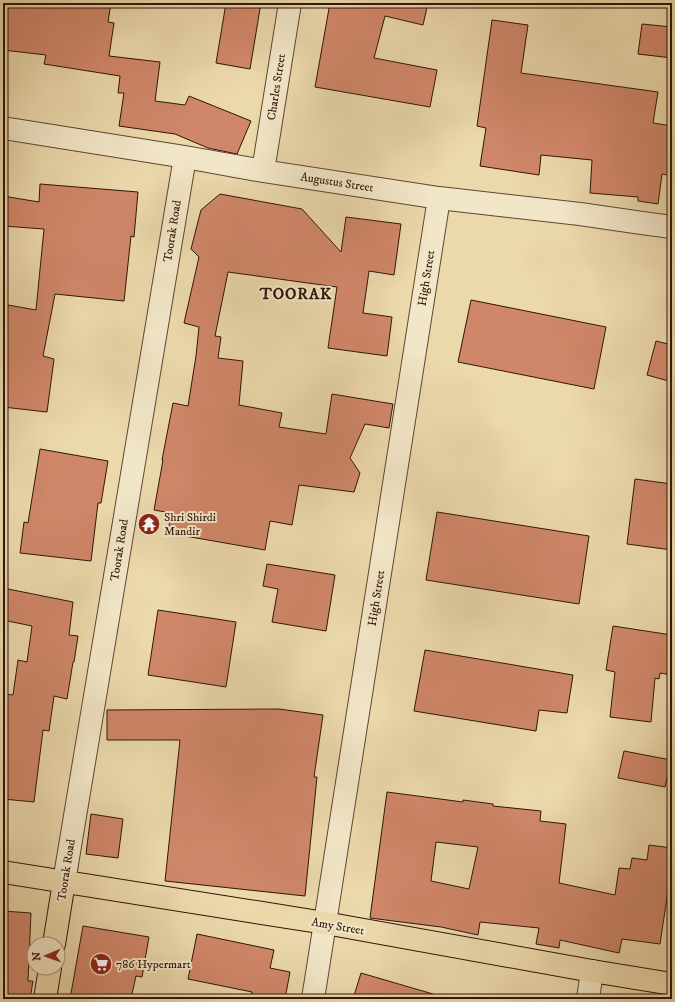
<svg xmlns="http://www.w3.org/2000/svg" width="675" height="1002" font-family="'IM FELL DW Pica',serif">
<rect width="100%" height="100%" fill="#ebd8ab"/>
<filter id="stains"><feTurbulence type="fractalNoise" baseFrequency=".005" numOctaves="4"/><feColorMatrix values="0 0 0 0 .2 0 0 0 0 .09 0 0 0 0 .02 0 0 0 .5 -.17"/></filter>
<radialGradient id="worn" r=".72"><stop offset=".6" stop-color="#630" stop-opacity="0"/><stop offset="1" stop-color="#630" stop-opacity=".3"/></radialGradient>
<path fill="#d08769" stroke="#2f1508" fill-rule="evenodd" d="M 3,3 L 111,3 L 108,22 L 114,23 L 109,56 L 160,62 L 155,101 L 185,105 L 189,96 L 251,121 L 237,154 L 208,148 L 175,134 L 119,126 L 124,93 L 118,93 L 120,76 L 44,64 L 46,55 L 3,50 Z
M 226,3 L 261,3 L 250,69 L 216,63 Z
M 330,3 L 428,3 L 423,25 L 385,16 L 374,58 L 437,70 L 430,107 L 315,87 Z
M 492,20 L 528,25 L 521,73 L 658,92 L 653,123 L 672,126 L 672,176 L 662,174 L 658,204 L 638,201 L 638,197 L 590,193 L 592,160 L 541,155 L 539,175 L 480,166 L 486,128 L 477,126 Z
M 642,24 L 672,27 L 672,58 L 638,54 Z
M 40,184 L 138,192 L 134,237 L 131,236 L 124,301 L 55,294 L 43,356 L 54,359 L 47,412 L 3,407 L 3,329 L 8,305 L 36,310 L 44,229 L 3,226 L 3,196 L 39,202 Z
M 220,194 L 302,209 L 341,252 L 346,217 L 401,224 L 394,275 L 369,271 L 363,313 L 392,317 L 387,356 L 328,348 L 337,287 L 228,272 L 215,336 L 221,337 L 218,358 L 243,361 L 239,405 L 282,413 L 279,427 L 326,434 L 332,394 L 393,404 L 389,428 L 365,424 L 350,458 L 360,473 L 354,492 L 299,485 L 292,525 L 270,521 L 265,550 L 168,533 L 171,513 L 154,510 L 163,460 L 162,460 L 173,403 L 188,406 L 196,356 L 199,327 L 184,323 L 199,257 L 191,249 L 201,210 Z
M 471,300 L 606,327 L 594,389 L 458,362 Z
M 656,341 L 672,345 L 672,382 L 647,375 Z
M 40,449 L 108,461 L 101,503 L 98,503 L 91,561 L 20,553 L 24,522 L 28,523 Z
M 635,479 L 672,484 L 672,550 L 627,544 Z
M 437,512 L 589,536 L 579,604 L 426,580 Z
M 267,564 L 335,575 L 326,631 L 272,622 L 278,589 L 263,586 Z
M 3,588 L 73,602 L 69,635 L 78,636 L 74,662 L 73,662 L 67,699 L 54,696 L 49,731 L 43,730 L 34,802 L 3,799 L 3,694 L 13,695 L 18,660 L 27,662 L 32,626 L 3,620 Z
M 158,610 L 236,622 L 226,687 L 148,675 Z
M 613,626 L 672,635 L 672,675 L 660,673 L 659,679 L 655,678 L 651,722 L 610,717 L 615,672 L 606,670 Z
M 425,650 L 573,675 L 567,713 L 539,710 L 536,731 L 414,711 Z
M 279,709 L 323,715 L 314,777 L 317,777 L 305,896 L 165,881 L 180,740 L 107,740 L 107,710 Z
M 624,751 L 671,760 L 665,787 L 618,778 Z
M 387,792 L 463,802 L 463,800 L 493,804 L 493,806 L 541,811 L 540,821 L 566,824 L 559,883 L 615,895 L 619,868 L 630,869 L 632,858 L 647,860 L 649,845 L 672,848 L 672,892 L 668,891 L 660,944 L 622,939 L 619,953 L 560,940 L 559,948 L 536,944 L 539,928 L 480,922 L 478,935 L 441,927 L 370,918 ZM 436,842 L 478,847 L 469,889 L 431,881 Z
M 91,814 L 123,819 L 118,858 L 86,854 Z
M 3,911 L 31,913 L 28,981 L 33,981 L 30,999 L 3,999 Z
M 83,926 L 149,937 L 142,977 L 136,976 L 131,999 L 70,999 Z
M 197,934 L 274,950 L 270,968 L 290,972 L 285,999 L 250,999 L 252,992 L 188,979 Z
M 361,973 L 433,994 L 433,999 L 353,999 Z"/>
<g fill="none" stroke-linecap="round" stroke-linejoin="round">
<g stroke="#5e4631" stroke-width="24">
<path id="minor" d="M 3,128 L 185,157 L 263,171 L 439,198 L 580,214 L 642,223 L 672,227
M 263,171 L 290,3
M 64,882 L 185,157
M 313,999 L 439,198
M 588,999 L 592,971"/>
</g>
<g stroke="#2f1508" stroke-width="24">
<path id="major" d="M 3,872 L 325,923 L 592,971 L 672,984
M 54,944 L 64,882
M 45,999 L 50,968"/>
</g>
<use href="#minor" stroke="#f2e6c8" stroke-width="22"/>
<use href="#major" stroke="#ebd8ab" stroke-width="22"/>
</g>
<defs>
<g id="temple-disc" transform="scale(1.15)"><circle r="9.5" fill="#8f2418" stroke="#f2e6c8"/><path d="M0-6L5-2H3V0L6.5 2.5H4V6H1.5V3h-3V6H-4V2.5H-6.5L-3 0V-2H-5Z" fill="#fff"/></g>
<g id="supermarket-disc" transform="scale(1.15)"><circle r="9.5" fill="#8f2418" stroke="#f2e6c8"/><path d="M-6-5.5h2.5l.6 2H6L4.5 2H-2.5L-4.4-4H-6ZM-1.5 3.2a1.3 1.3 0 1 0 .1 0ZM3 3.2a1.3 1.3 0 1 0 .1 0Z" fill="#fff"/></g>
</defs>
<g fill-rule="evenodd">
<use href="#temple-disc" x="149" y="524"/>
<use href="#supermarket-disc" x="101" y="964"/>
</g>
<g text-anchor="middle" stroke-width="4" stroke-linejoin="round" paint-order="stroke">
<g font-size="12" fill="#2f1508" stroke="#f2e6c8">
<text transform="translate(276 87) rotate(-81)" y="4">Charles Street</text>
<text transform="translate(337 182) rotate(9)" y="4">Augustus Street</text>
<text transform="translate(172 231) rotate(-81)" y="4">Toorak Road</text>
<text transform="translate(426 278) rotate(-81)" y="4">High Street</text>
<text transform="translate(119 550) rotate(-81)" y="4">Toorak Road</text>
<text transform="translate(376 598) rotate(-81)" y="4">High Street</text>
<text transform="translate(66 870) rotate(-81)" y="4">Toorak Road</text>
<text transform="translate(338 926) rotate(10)" y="4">Amy Street</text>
</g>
<g font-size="12" fill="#2f1508" stroke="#f2e6c8" text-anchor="start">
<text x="164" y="521">Shri Shirdi<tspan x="164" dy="14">Mandir</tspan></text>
<text x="116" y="968">786 Hypermart</text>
</g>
<g font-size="16" font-weight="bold" letter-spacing="1" fill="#2f1508" stroke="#f2e6c8">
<text x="296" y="299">TOORAK</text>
</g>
</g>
<rect width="675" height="1002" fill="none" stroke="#ebd8ab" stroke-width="16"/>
<rect x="4" y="4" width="667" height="994" fill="none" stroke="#2f1508" stroke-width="2"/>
<rect x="8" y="8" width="659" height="986" fill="none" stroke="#2f1508"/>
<g transform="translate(46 956) rotate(268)"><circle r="19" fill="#f2e6c8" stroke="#a4927b"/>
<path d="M0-3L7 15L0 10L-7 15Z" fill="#8f2418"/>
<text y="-6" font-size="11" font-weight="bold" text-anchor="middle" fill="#2f1508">N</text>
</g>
<rect width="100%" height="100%" filter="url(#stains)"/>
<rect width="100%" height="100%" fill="url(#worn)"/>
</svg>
